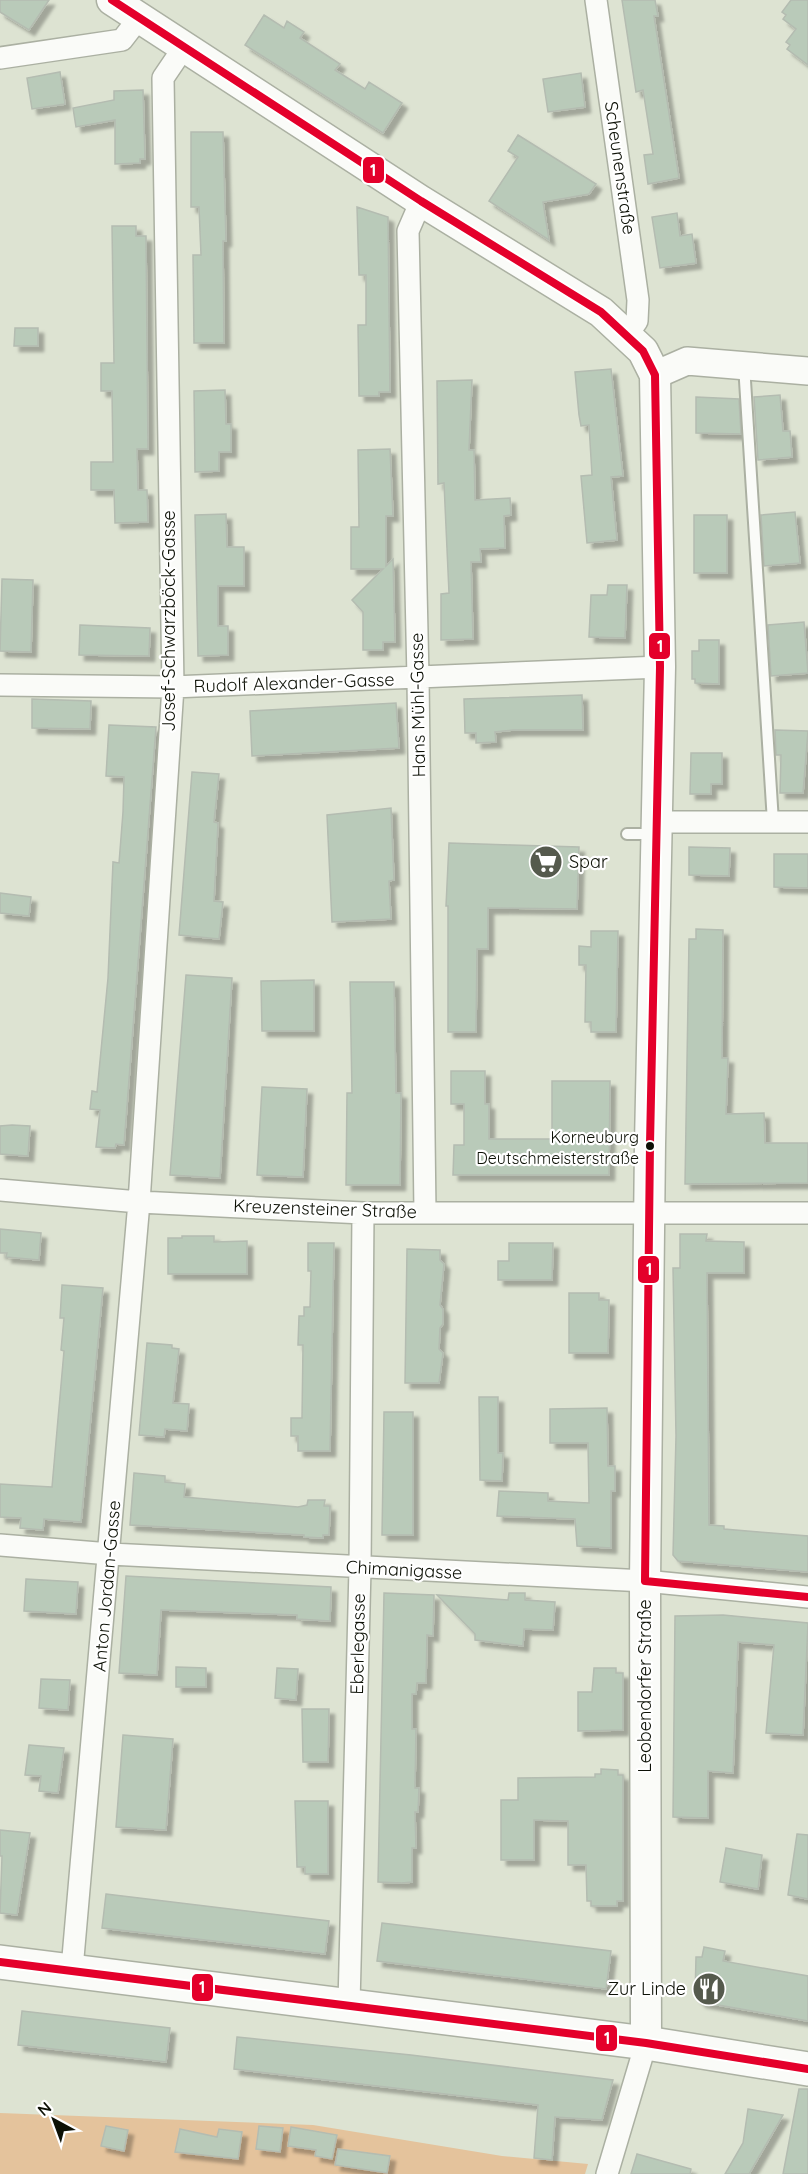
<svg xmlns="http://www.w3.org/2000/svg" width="808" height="2174" font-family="Quicksand,sans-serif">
<defs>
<filter id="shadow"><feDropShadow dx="5.5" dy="5.5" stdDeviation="1.5" flood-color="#0004"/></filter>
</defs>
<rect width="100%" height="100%" fill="#dde3d2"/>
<path fill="#e4c39c" d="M 0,2113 L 313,2125 L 502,2156 L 588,2164 L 585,2174 L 0,2174 Z"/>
<path fill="#b9cab9" stroke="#b4bcb1" stroke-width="1.5" filter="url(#shadow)" d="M 0,0 L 49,0 L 29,30 L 0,12 Z
M 622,0 L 655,0 L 658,16 L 654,16 L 679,178 L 648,184 L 644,155 L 653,154 L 643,90 L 636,92 Z
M 791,0 L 808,0 L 808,65 L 787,49 L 790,45 L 786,42 L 796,29 L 783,19 L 786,15 L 782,12 Z
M 264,15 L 284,28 L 287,21 L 304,32 L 300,38 L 340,64 L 335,70 L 365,89 L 369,82 L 402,103 L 383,133 L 245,45 Z
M 60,72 L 65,104 L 32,109 L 27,78 Z
M 581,73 L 585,107 L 548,112 L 543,79 Z
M 143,90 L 145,159 L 140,159 L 140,163 L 115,164 L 115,120 L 76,127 L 73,108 L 114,100 L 114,91 Z
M 191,132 L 223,132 L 226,241 L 223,241 L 224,343 L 194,343 L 193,255 L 201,255 L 199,207 L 191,207 Z
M 518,135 L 596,184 L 589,194 L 543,202 L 549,240 L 489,201 L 518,157 L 508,151 Z
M 357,207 L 388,217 L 390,392 L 379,392 L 379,396 L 359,396 L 358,325 L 366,325 L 366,275 L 359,275 Z
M 677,213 L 680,236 L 692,234 L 696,263 L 660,268 L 652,217 Z
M 112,226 L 136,226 L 136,236 L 146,236 L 148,449 L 137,449 L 138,490 L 147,490 L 148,522 L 115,523 L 114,490 L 91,490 L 91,462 L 113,462 L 112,391 L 101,391 L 101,363 L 114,363 Z
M 15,328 L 38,328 L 38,346 L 14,346 Z
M 611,369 L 623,476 L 611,477 L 617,540 L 587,543 L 581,476 L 592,475 L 589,425 L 581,426 L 579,415 L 575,372 Z
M 472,380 L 469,450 L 474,450 L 475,500 L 510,498 L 511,515 L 504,516 L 505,548 L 480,549 L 481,562 L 471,562 L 473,639 L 441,640 L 441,594 L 449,593 L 444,483 L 438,484 L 437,381 Z
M 225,390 L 226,424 L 231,424 L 231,452 L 219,452 L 219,471 L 195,472 L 194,391 Z
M 780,395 L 783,431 L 790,431 L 792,457 L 758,460 L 754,397 Z
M 696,397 L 739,399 L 741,434 L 696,433 Z
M 390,449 L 393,516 L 386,516 L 386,566 L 393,559 L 395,642 L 383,642 L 383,650 L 363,650 L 363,612 L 352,600 L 383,569 L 351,569 L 351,527 L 359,527 L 358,450 Z
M 795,512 L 800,563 L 764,566 L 761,515 Z
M 226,514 L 227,547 L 244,547 L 244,586 L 218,586 L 218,626 L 228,626 L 228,655 L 198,656 L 195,515 Z
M 694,515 L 727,515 L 727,573 L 694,573 Z
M 2,579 L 33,580 L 31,652 L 0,651 Z
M 608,585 L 627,585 L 625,638 L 589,637 L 591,595 L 607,595 Z
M 804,622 L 808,673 L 771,676 L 768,625 Z
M 80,625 L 150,628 L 149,656 L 79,655 Z
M 699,640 L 719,640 L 719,684 L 695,683 L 695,679 L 692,679 L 692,651 L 699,651 Z
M 582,695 L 583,730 L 513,730 L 495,732 L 496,742 L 476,743 L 476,733 L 465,733 L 464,699 Z
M 32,699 L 91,701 L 90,729 L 32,728 Z
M 396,703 L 399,748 L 252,756 L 250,711 Z
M 109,725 L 156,727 L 124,1145 L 116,1144 L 115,1148 L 96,1147 L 100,1110 L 90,1109 L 92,1091 L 97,1092 L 108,978 L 113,862 L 119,863 L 123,812 L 124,777 L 106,776 Z
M 775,730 L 808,731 L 803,793 L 780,793 L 781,755 L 776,755 Z
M 691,753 L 722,753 L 722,784 L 711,784 L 711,794 L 690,794 Z
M 192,772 L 219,774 L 214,822 L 218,823 L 214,901 L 223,902 L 219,939 L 179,935 Z
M 391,808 L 394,880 L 389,881 L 391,919 L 332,922 L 327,815 Z
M 449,843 L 579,847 L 577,909 L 488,908 L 488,949 L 477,949 L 476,1032 L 448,1032 L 448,906 L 446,906 Z
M 689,847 L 730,848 L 729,876 L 689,875 Z
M 774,854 L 808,854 L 808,888 L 774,887 Z
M 0,893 L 31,897 L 29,916 L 0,913 Z
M 696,929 L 723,930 L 722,1058 L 728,1058 L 726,1114 L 764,1113 L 765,1143 L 808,1143 L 808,1183 L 685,1184 L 689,939 L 696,939 Z
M 591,931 L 618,931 L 616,1032 L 591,1032 L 591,1022 L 585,1022 L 586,965 L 579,965 L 579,946 L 591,947 Z
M 186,975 L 232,978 L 220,1178 L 170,1175 Z
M 314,980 L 314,1031 L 262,1031 L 261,981 Z
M 350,982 L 394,982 L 396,1093 L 401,1093 L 400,1185 L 346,1185 L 347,1093 L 352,1093 Z
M 451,1071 L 485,1071 L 485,1104 L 489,1104 L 489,1139 L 552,1139 L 552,1081 L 610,1081 L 609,1175 L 453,1175 L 454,1145 L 464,1145 L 464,1104 L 451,1104 Z
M 262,1087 L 307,1089 L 303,1177 L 257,1175 Z
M 12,1125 L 30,1126 L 28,1156 L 0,1154 L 0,1126 Z
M 0,1229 L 41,1233 L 39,1260 L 6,1257 L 7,1253 L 0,1253 Z
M 680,1234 L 707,1234 L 706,1241 L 744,1242 L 744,1273 L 707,1273 L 709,1525 L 724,1526 L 724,1529 L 808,1536 L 808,1572 L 678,1561 L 673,1555 L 676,1436 L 673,1268 L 680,1268 Z
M 182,1236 L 214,1236 L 214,1242 L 247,1241 L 247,1274 L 168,1274 L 168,1238 L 182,1238 Z
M 308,1243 L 334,1243 L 330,1451 L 298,1451 L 298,1436 L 291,1436 L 291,1418 L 302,1418 L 303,1345 L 298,1345 L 299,1316 L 304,1316 L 304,1307 L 310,1307 L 311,1271 L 308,1271 Z
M 509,1243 L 553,1243 L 552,1280 L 498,1280 L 498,1261 L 509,1261 Z
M 407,1249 L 440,1250 L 440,1260 L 444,1264 L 440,1305 L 443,1309 L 443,1324 L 440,1328 L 439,1349 L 443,1353 L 439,1383 L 405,1383 Z
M 62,1285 L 103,1288 L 81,1522 L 44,1519 L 43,1530 L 20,1528 L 21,1518 L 0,1517 L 0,1484 L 52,1487 L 64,1351 L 61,1350 L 64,1318 L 60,1318 Z
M 569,1293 L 599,1293 L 599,1300 L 609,1300 L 608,1353 L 569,1353 Z
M 147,1343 L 172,1345 L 172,1348 L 179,1349 L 173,1403 L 189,1404 L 187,1431 L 165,1429 L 164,1437 L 139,1435 Z
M 479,1397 L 498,1397 L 498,1453 L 503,1453 L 502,1481 L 480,1480 Z
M 607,1408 L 608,1466 L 615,1466 L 615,1491 L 611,1491 L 611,1548 L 577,1546 L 575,1519 L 497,1516 L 499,1491 L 548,1493 L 548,1501 L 589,1503 L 588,1443 L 550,1443 L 550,1409 Z
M 384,1412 L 413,1412 L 413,1535 L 382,1535 Z
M 134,1473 L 165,1476 L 165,1482 L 185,1484 L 184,1497 L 298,1507 L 307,1505 L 308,1500 L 325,1500 L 324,1506 L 330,1506 L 329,1535 L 323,1535 L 323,1538 L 304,1537 L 304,1535 L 130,1525 Z
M 126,1576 L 331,1587 L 330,1621 L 297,1619 L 297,1615 L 161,1610 L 157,1675 L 119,1673 Z
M 26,1579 L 78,1582 L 76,1614 L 24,1611 Z
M 384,1593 L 434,1595 L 433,1636 L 427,1635 L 426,1683 L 417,1683 L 416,1694 L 412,1694 L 412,1729 L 416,1729 L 415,1788 L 419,1788 L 418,1812 L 415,1812 L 416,1848 L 412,1848 L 412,1882 L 402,1883 L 378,1882 Z
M 509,1593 L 525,1593 L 525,1600 L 555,1602 L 553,1630 L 524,1629 L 523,1646 L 475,1640 L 475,1634 L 437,1595 L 508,1600 Z
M 723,1615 L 808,1623 L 803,1735 L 766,1733 L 774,1645 L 738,1642 L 733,1773 L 708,1771 L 708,1818 L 673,1817 L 675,1616 Z
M 176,1667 L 206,1668 L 206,1687 L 176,1687 Z
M 277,1668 L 298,1669 L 296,1700 L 275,1698 Z
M 594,1668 L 616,1668 L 616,1673 L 623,1673 L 623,1730 L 578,1731 L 578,1692 L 592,1692 Z
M 41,1679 L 70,1680 L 68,1710 L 39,1708 Z
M 302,1709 L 329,1709 L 328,1762 L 303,1762 Z
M 123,1735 L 173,1739 L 166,1830 L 116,1827 Z
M 29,1745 L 64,1748 L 58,1793 L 39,1791 L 41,1776 L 25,1775 Z
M 601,1769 L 618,1770 L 618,1775 L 623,1775 L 623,1901 L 617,1901 L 617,1906 L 591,1906 L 591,1901 L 587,1901 L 586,1865 L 568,1865 L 568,1821 L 534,1820 L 534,1860 L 501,1860 L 501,1800 L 518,1800 L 518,1778 L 595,1777 L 595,1774 L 601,1774 Z
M 295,1801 L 328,1801 L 328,1874 L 305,1874 L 305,1867 L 297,1867 Z
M 0,1830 L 30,1833 L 17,1915 L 0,1913 L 2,1856 L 0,1856 Z
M 797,1834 L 808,1835 L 808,1899 L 788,1895 Z
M 726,1848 L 762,1855 L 758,1889 L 720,1882 Z
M 106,1894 L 329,1921 L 325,1954 L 102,1928 Z
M 382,1923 L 611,1951 L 606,1989 L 377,1961 Z
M 704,1947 L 725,1951 L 723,1961 L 808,1976 L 808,2021 L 701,2002 L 695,1996 L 696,1957 L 702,1957 Z
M 22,2011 L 170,2028 L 166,2062 L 18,2045 Z
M 237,2037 L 411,2055 L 613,2080 L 602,2120 L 555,2117 L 552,2160 L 534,2158 L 538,2105 L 234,2069 Z
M 799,2089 L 808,2089 L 808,2174 L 783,2174 Z
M 748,2109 L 783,2115 L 749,2174 L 725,2174 L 743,2143 Z
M 106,2126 L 128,2130 L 124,2151 L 101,2146 Z
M 259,2126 L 283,2128 L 280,2152 L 256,2149 Z
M 291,2127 L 337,2135 L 332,2159 L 315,2156 L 316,2150 L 288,2146 Z
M 180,2129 L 217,2137 L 219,2129 L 242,2132 L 238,2159 L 175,2152 Z
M 338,2149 L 390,2156 L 387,2173 L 335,2165 Z
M 637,2154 L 691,2169 L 690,2174 L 631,2174 Z"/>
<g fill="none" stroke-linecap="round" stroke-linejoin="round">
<g stroke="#abb0a2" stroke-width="14">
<path id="service" d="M 744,365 L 773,822
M 627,834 L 655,834"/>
</g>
<g stroke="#abb0a2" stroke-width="24">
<path id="minor" d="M 596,0 L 638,300 L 637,321 L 628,334
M 0,58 L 122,40 L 139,18
M 421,201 L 408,231 L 418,678 L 425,1212
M 0,685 L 173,687 L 660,667
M 658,822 L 808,822
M 0,1190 L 139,1202 L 363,1213 L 808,1213
M 0,1545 L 110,1554 L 645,1581 L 808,1597
M 72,1969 L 139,1202 L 173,687 L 163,78 L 184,47
M 349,2004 L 360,1568 L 363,1213
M 607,2174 L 646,2043"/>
</g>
<g stroke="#abb0a2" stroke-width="30">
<path id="tertiary" d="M 655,375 L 687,361 L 808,371"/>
</g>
<g stroke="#abb0a2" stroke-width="33">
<path id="secondary" d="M 112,0 L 421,201 L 601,312 L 643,351 L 655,375 L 660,667 L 650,1144 L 645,1581 L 646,2043"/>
</g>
<g stroke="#abb0a2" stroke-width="36">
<path id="primary" d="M 0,1962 L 646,2043 L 808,2069"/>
</g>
<use href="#service" stroke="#fafbf8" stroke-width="10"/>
<use href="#minor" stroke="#fafbf8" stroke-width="21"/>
<use href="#tertiary" stroke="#fafbf8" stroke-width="27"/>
<use href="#secondary" stroke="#fafbf8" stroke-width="30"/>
<use href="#primary" stroke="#fafbf8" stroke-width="33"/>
<g stroke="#fff" stroke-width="12">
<path id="bus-1" d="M 112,0 L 421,201 L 601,312 L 643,351 L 655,375 L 660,667 L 650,1144 L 645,1581
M 645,1581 L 808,1597
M 0,1962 L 646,2043 L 808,2069"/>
</g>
<use href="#bus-1" stroke="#e4002b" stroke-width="8"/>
</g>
<defs>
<g id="supermarket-disc" transform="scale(1.725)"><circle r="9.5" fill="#555a4d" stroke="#fff"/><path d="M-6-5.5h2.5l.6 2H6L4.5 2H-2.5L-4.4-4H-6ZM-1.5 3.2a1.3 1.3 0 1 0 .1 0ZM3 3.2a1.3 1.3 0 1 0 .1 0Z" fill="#fff"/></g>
<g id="restaurant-disc" transform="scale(1.725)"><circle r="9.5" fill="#555a4d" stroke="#fff"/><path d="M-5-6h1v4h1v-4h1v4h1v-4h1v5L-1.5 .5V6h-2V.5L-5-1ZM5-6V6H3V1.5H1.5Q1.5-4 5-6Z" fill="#fff"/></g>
</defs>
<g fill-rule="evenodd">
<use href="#supermarket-disc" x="546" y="862"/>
<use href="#restaurant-disc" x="709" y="1989"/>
</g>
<circle fill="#0c1005" stroke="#fff" stroke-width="2" cx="650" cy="1146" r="5"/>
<g text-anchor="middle" stroke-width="4.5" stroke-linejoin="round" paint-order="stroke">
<g font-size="16" fill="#0c1005" stroke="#fff" text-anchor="end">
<text x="639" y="1143">Korneuburg<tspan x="639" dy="21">Deutschmeisterstraße</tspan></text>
</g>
<g font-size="18" fill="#0c1005" stroke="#fff">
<text transform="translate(620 168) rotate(82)" y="6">Scheunenstraße</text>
<text transform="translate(169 621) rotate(-90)" y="6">Josef-Schwarzböck-Gasse</text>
<text transform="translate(294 683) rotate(-2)" y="6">Rudolf Alexander-Gasse</text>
<text transform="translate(418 705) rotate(-91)" y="6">Hans Mühl-Gasse</text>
<text transform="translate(325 1209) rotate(2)" y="6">Kreuzensteiner Straße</text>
<text transform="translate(404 1570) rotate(3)" y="6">Chimanigasse</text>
<text transform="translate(107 1586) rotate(-85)" y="6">Anton Jordan-Gasse</text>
<text transform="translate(358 1644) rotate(-89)" y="6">Eberlegasse</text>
<text transform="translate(645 1686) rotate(-90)" y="6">Leobendorfer Straße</text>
</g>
<g font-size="18" fill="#0c1005" stroke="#fff" text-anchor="start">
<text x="569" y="868">Spar</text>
<text x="686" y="1995" text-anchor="end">Zur Linde</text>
</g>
</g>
<g stroke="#fff" stroke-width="2">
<rect x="362" y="156" width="23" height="28" rx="6" fill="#e4002b"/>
<rect x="648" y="632" width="23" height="28" rx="6" fill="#e4002b"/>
<rect x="637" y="1255" width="23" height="29" rx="6" fill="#e4002b"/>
<rect x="191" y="1973" width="23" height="29" rx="6" fill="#e4002b"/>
<rect x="595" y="2024" width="23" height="28" rx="6" fill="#e4002b"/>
</g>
<g font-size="16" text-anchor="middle" font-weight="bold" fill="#fff">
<text x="373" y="176">1</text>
<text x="660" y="652">1</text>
<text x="649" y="1275">1</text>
<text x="202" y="1993">1</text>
<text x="607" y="2044">1</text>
</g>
<g transform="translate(54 2120) rotate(319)" stroke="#ffffff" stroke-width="4.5" paint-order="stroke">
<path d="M0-4.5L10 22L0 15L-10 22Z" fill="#0c1005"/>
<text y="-9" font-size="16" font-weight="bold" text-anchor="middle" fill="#0c1005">N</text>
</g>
</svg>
